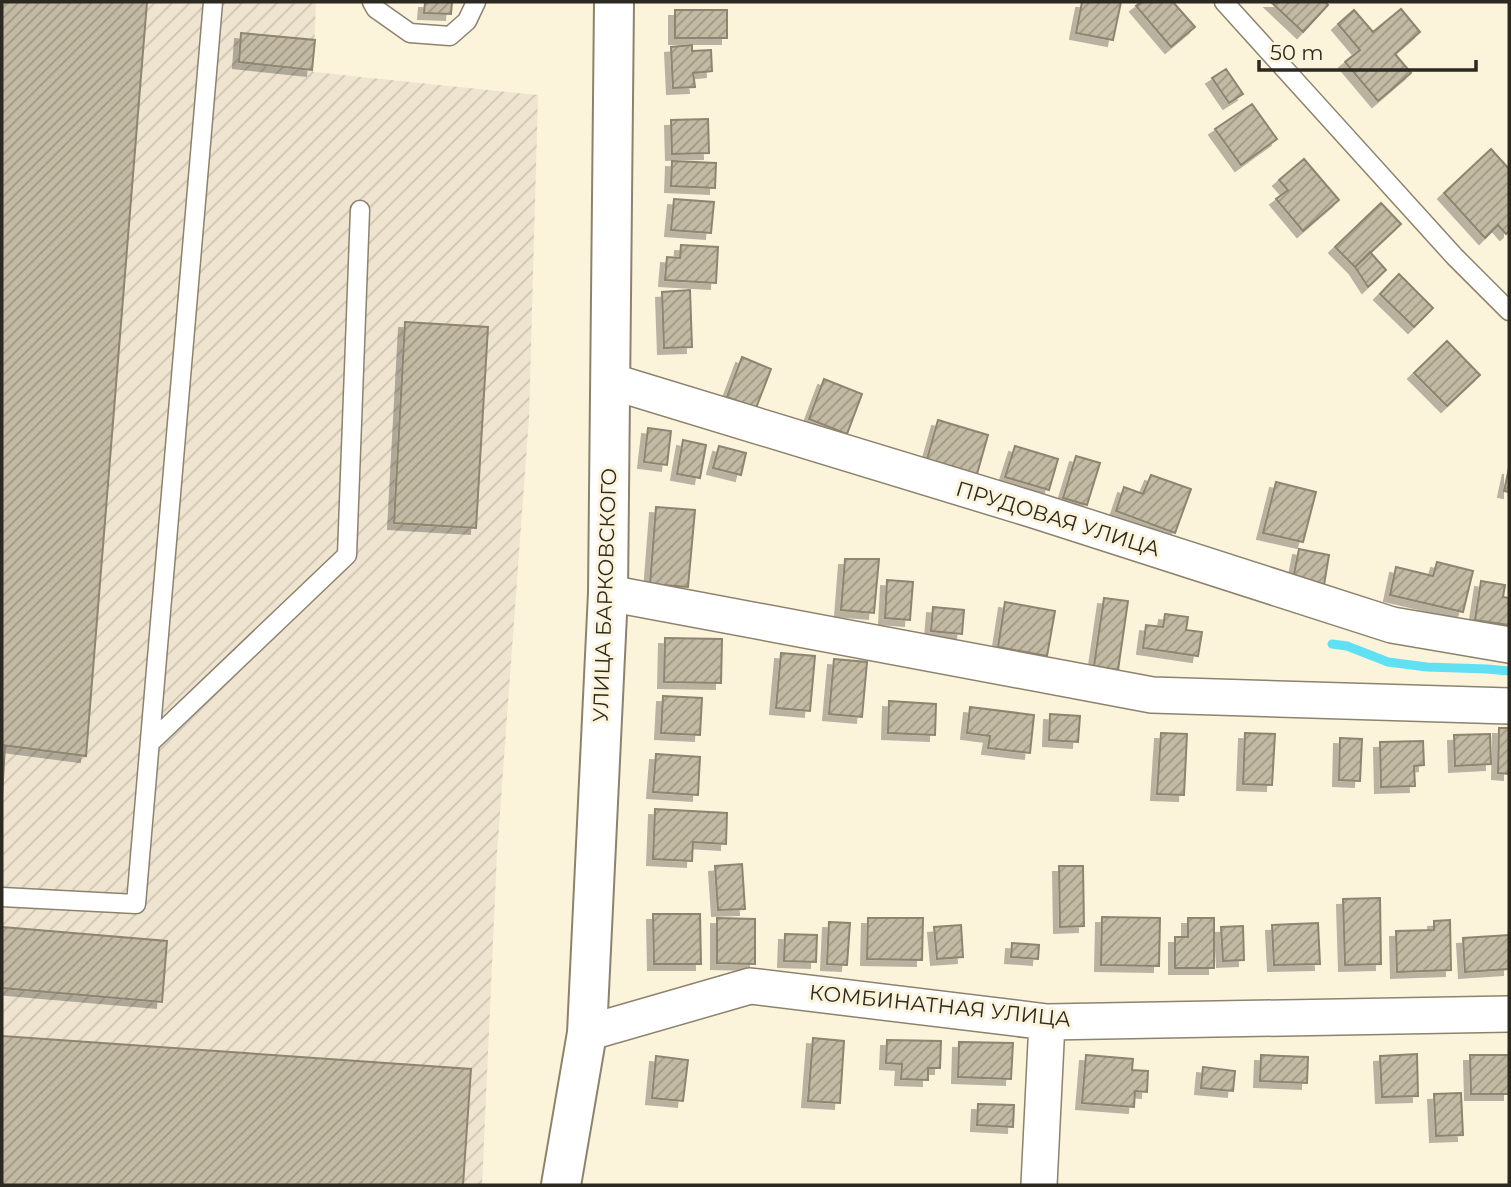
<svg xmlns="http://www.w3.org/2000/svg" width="1511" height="1187" font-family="Montserrat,sans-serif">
<defs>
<pattern id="industrial-furrows" width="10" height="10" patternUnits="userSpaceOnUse" patternTransform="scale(1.75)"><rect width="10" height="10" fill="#efe4cf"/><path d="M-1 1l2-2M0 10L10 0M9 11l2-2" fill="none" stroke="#cdc4b1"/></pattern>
<pattern id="building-hatch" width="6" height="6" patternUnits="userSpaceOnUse" patternTransform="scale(1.75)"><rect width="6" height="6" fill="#c3baa4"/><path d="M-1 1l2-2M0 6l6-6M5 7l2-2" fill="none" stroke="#9f9785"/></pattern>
<filter id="shadow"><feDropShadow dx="-6" dy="6" stdDeviation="0" flood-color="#0004"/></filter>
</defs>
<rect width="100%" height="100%" fill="#fcf3db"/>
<path fill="url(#industrial-furrows)" d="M 2,2 L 316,2 L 313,72 L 538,95 L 529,417 L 497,853 L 482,1185 L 2,1185 Z"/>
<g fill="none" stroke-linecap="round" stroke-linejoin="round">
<path stroke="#60e0f3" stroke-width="9" d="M 1332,644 L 1347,646 L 1388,662 L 1427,667 L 1487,669 L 1509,671"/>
</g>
<path fill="url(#building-hatch)" stroke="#8e8570" stroke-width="2" filter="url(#shadow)" d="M 2,2 L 147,2 L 86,756 L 2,745 Z
M 425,2 L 452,2 L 451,14 L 424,13 Z
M 1082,2 L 1121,2 L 1113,40 L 1076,33 Z
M 1141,2 L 1173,2 L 1195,27 L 1171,47 L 1136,6 Z
M 1271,2 L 1325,2 L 1328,5 L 1303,32 Z
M 1401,9 L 1420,32 L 1395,54 L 1411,73 L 1378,101 L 1345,62 L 1360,50 L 1338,24 L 1354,10 L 1373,32 Z
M 675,10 L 727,10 L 727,38 L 675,38 Z
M 241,33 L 315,40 L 312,70 L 239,62 Z
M 692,45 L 692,51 L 711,50 L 712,71 L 693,73 L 695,87 L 673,88 L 671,47 Z
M 1226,69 L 1243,94 L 1229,103 L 1212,78 Z
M 1252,104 L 1277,139 L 1241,165 L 1215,129 Z
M 708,119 L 709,153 L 672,154 L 671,120 Z
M 1491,149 L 1509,169 L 1509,231 L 1506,234 L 1498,225 L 1485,238 L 1444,193 Z
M 1304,159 L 1339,200 L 1303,231 L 1276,199 L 1288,190 L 1279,180 Z
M 672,161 L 716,163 L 715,188 L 671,186 Z
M 674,199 L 714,202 L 711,233 L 671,230 Z
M 1381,203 L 1401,224 L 1355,267 L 1335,247 Z
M 681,245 L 718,247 L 716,283 L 665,280 L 667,257 L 680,258 Z
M 1370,252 L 1386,270 L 1368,287 L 1355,267 Z
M 1399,274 L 1433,308 L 1414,327 L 1380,294 Z
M 690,290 L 692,347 L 664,348 L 662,292 Z
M 405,322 L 488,327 L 476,528 L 394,523 Z
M 1447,341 L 1480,375 L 1447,406 L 1414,373 Z
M 742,357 L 771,369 L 756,408 L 727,397 Z
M 824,379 L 862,394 L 847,434 L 809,419 Z
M 938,420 L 988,435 L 977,474 L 927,459 Z
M 648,428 L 671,431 L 667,465 L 644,462 Z
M 683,440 L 706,445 L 700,478 L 677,474 Z
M 719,446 L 746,453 L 741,475 L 713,468 Z
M 1015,446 L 1058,459 L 1049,490 L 1005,477 Z
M 1076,456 L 1100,463 L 1087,505 L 1063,498 Z
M 1509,468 L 1509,492 L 1504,491 Z
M 1151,475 L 1191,489 L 1175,533 L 1116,511 L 1124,487 L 1143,494 Z
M 1276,482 L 1316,492 L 1303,542 L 1263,533 Z
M 656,507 L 695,510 L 688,587 L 650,584 Z
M 1299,549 L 1329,555 L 1324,585 L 1293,579 Z
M 845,559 L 879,559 L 874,613 L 841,610 Z
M 1437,562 L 1473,571 L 1463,612 L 1390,595 L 1396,567 L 1433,576 Z
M 887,580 L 913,582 L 910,620 L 885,618 Z
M 1481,581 L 1505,585 L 1503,597 L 1509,598 L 1509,625 L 1475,620 Z
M 1104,598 L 1128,601 L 1118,670 L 1094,666 Z
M 1005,602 L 1055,611 L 1047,656 L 998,647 Z
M 933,607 L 964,610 L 962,634 L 931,631 Z
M 1165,614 L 1188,617 L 1186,630 L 1202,632 L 1198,656 L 1143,648 L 1146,625 L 1163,627 Z
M 665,638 L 722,639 L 721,683 L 664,682 Z
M 781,653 L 815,656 L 810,711 L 776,708 Z
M 834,659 L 867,662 L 862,717 L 829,714 Z
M 663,696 L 702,698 L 700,735 L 661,733 Z
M 889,701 L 936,704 L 935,735 L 888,733 Z
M 970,707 L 1034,715 L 1030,753 L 988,748 L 990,736 L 967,733 Z
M 1050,714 L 1080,716 L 1078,742 L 1049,740 Z
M 1499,728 L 1509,728 L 1509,774 L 1498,773 Z
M 1161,733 L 1187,734 L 1184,795 L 1157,794 Z
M 1245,733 L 1275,734 L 1272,785 L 1243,784 Z
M 1490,734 L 1491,764 L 1455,766 L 1454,735 Z
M 1340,738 L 1362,739 L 1360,781 L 1339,780 Z
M 1423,741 L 1424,765 L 1414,766 L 1415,786 L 1381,787 L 1380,742 Z
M 2,745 L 5,746 L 2,797 Z
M 656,754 L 700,757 L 698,795 L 653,792 Z
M 655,809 L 727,813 L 726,844 L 693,842 L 692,861 L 653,859 Z
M 742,864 L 745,909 L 718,910 L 715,866 Z
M 1059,866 L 1083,866 L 1084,926 L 1060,927 Z
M 1380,898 L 1381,964 L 1345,965 L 1343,899 Z
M 653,914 L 700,914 L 701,964 L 654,964 Z
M 1102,917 L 1160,918 L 1159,966 L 1101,965 Z
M 717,918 L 755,919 L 755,964 L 717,963 Z
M 868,918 L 923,918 L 922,960 L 867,959 Z
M 1188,918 L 1214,918 L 1214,968 L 1175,968 L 1175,937 L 1188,937 Z
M 1450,920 L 1451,970 L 1397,972 L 1396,931 L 1434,930 L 1434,921 Z
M 829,922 L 850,923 L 847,965 L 827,964 Z
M 1318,923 L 1320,964 L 1274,965 L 1272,925 Z
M 961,925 L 963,957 L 937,959 L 934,927 Z
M 1243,926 L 1244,960 L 1223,961 L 1221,927 Z
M 2,927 L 167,941 L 162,1002 L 2,988 Z
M 785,934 L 817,935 L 816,962 L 784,961 Z
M 1509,935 L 1509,969 L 1465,972 L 1463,938 Z
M 1012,943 L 1039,945 L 1038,959 L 1011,957 Z
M 2,1036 L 471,1069 L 463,1185 L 2,1185 Z
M 813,1038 L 844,1041 L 840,1103 L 808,1101 Z
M 887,1040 L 941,1041 L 940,1068 L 928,1068 L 928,1080 L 901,1079 L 902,1064 L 886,1063 Z
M 959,1042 L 1013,1043 L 1011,1079 L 958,1077 Z
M 1417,1054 L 1418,1096 L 1382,1097 L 1380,1056 Z
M 1086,1055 L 1133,1059 L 1132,1070 L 1148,1071 L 1147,1092 L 1135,1091 L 1134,1107 L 1082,1103 Z
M 1261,1055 L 1308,1057 L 1307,1083 L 1260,1081 Z
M 1470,1055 L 1509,1055 L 1509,1094 L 1471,1094 Z
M 656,1056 L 688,1060 L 683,1101 L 652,1098 Z
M 1203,1067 L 1235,1071 L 1233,1091 L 1201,1088 Z
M 1461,1093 L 1463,1135 L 1436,1136 L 1434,1094 Z
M 978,1104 L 1014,1105 L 1013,1127 L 977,1125 Z"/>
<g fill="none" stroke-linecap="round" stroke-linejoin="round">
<g stroke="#8c836e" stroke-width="21">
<path id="lane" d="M 372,2 L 376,9 L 410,33 L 450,36 L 467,21 L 476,2
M 1224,2 L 1455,257 L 1509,311
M 150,743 L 347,555 L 360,210
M 2,897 L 136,904 L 213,2"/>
</g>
<g stroke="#8c836e" stroke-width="38">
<path id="street" d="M 610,381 L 1034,510 L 1392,625 L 1509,645
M 608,593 L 1152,695 L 1509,706
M 587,1033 L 750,986 L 1047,1022 L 1509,1014
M 1039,1185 L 1047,1022"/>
</g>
<g stroke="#8c836e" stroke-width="42">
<path id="secondary" d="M 561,1185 L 587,1033 L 608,593 L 614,2"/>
</g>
<use href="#lane" stroke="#fff" stroke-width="18"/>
<use href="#street" stroke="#fff" stroke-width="35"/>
<use href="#secondary" stroke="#fff" stroke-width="38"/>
</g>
<g text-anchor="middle" stroke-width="6" stroke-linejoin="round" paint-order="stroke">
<g font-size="21" fill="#2c2920" stroke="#fcf3db">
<text transform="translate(1058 519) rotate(17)" y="7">ПРУДОВАЯ УЛИЦА</text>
<text transform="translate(605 595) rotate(-88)" y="7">УЛИЦА БАРКОВСКОГО</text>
<text transform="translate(940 1006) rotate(6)" y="7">КОМБИНАТНАЯ УЛИЦА</text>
</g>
</g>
<rect width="1511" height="1187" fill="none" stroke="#2c2920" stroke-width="7"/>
<path d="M1259 60v10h217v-10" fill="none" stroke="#2c2920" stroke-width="3.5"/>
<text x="1270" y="60" font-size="21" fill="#2c2920" stroke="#fcf3db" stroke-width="5" paint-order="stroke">50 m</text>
</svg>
